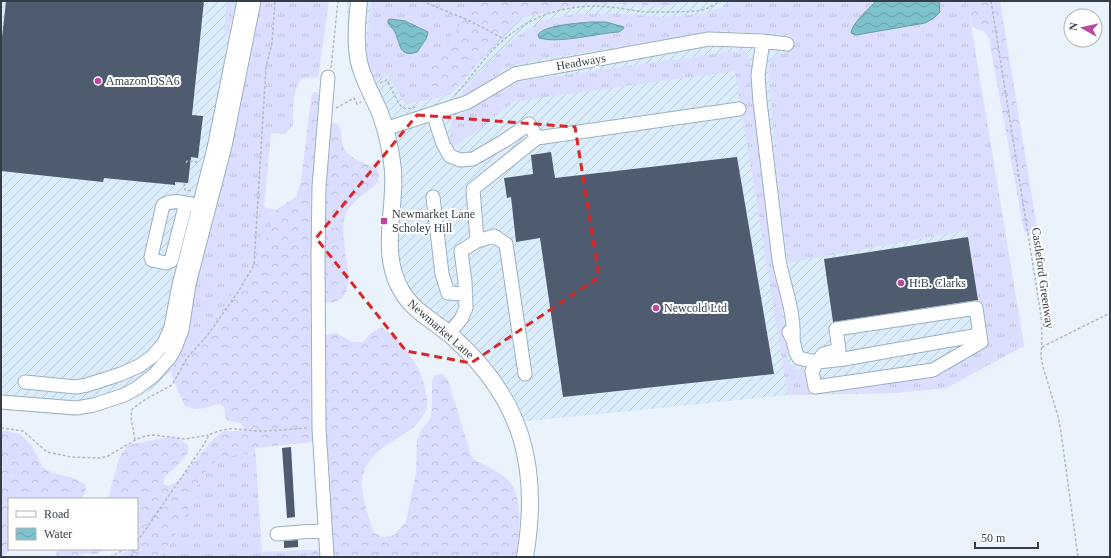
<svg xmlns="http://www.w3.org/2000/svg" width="1111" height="558" font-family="'Times New Roman',serif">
<defs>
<pattern id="industrial-furrows" width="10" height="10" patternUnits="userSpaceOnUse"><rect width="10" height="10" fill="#dbecfb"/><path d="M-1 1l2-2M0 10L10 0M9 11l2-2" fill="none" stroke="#bdcbd8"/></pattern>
<pattern id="grass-tufts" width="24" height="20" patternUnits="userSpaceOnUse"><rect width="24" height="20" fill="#dbdefe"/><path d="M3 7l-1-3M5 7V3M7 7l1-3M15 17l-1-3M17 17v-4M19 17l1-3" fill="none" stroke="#bdc0db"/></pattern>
<pattern id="forest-crowns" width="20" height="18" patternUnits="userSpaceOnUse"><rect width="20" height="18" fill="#dbdefe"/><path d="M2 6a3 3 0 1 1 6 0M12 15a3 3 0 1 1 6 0" fill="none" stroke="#bdc0db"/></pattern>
<pattern id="water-waves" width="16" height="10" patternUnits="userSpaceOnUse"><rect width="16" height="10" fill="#7ec2cb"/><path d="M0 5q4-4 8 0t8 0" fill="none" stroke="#689fa7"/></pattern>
</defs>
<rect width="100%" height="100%" fill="#eaf3fb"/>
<path fill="url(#industrial-furrows)" d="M 1,1 L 259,1 L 239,102 L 192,299 L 189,324 L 182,348 L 171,370 L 151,390 L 135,399 L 92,413 L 75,416 L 1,410 Z
M 347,1 L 967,1 L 1024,346 L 946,388 L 894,393 L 788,395 L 509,423 L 492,392 L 474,369 L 443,341 L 416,320 L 406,311 L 396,300 L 389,287 L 384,272 L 382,260 L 381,243 L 385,165 L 383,148 L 372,112 L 352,72 L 349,61 L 347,41 Z"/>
<path fill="url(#grass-tufts)" d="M 227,1 L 235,1 L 229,34 L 224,33 Z
M 259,1 L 329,1 L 318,77 L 302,78 C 292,91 293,110 293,125 L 285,134 L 271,133 L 264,207 L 276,210 C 264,256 232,296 204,334 C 199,341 193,346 188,353 C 182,361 177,371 173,380 L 171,370 L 182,348 L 189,324 L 192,299 L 250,54 Z
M 372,1 L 479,1 L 472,7 L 430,67 L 457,87 L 462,83 L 451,94 L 408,104 L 403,101 L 388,75 L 376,80 L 368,62 L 366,48 Z
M 733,1 L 967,1 L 1024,346 L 946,388 L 894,393 L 788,395 L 735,71 L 515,101 L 476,131 L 453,147 L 450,140 L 452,120 L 498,92 L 522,81 L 743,50 L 748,55 L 750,65 L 755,65 L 755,91 L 788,362 L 796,369 L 807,369 L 809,390 L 935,373 L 985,343 L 967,230 L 788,263 L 776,165 L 768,70 C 772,55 774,51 790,54 L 790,35 L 719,30 L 524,62 L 508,67 L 463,99 L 462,94 L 464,89 L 499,52 L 518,36 L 542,21 L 574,14 L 624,14 L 664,17 L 702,14 L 722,7 Z
M 255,448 L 262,552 L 306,550 L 306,557 L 161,557 L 175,536 L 188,509 L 199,480 L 213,463 L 239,453 L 248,453 Z"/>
<path fill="url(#forest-crowns)" d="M 479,1 L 684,1 L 671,5 L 653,5 L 584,3 L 560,8 L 520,19 L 484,55 L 462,83 L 449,91 L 440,90 L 432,86 L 428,77 L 430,67 L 472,7 Z
M 967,1 L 1000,1 L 1038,234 L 1033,236 L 1024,231 L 989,39 L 984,31 L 972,27 Z
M 313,92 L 317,92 L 321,98 L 311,216 L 314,228 L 325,129 L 333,123 L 338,124 C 343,134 340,138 343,146 C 347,159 366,163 377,169 C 383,181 374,186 365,193 C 359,197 354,202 349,208 C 332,229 359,279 343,297 C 338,303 330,302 323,304 C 320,306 316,308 312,310 L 310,316 L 312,328 L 324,335 L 336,333 L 353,342 L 363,342 L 369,335 L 381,327 C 398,336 408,351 417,367 C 422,376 424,383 426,393 C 427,397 428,404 427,408 C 427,410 424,414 423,416 C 407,441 373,442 363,474 C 358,487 369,520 374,533 L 384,537 L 394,535 L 406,522 L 416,472 L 417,440 L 422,429 L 431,418 L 432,400 L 432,381 L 435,375 L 443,374 L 448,380 L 472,458 C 480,463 502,473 507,479 C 524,495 520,536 516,557 L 306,557 L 306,550 L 319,550 L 313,442 L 255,448 L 248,454 L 239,453 L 213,463 L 199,480 L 188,509 L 175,536 L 161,557 L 116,557 L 127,551 L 128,549 L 137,549 L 137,499 L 108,499 L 118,462 L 122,452 L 128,445 L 164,438 L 178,438 L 188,445 L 188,453 L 177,466 L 165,476 L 163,484 L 168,486 L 177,482 L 214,438 L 223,431 L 242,431 L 243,427 L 241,423 L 229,421 L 226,419 L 224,407 C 217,401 213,406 205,408 C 197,409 191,409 185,406 L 173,380 L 187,354 L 203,336 L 249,271 L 268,234 L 276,210 L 297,196 L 301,181 L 311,99 Z
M 1,430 L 20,434 L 32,446 L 42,466 L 52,473 L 71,477 L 85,484 L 86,492 L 80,499 L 9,499 L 9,549 L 12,549 L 2,557 L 1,557 Z
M 58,549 L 108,549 L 96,554 L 84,554 L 78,557 L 55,557 Z"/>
<path fill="url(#water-waves)" stroke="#689aa3" d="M 876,1 L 939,1 L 940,12 L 934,18 L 925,23 L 856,35 L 851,33 C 852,23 869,9 876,1 Z
M 391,19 L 405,21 L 428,32 L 426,39 L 417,52 C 400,58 400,45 396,34 C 394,30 391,27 388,23 L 388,20 Z
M 591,22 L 606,22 L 624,27 L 623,29 L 619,32 C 597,33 560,44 539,38 L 538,35 C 543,25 580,23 591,22 Z"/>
<path fill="#4f5b6f" d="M 6,1 L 204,1 L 192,115 L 203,116 L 198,158 L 191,157 L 188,183 L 175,182 L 175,185 L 104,178 L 103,182 L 1,171 L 1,47 Z
M 551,152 L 555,178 L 737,157 L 774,374 L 563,397 L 540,238 L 516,242 L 511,197 L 507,198 L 504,178 L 533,174 L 531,155 Z
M 968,237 L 978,300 L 833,322 L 824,259 Z
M 291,447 L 295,517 L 287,518 L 282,448 Z
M 298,540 L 298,547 L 284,548 L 284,541 Z"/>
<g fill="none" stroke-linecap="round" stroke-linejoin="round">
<g stroke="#9ab0c3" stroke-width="15">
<path id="minor" d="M 763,41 L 758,75 L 760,102 L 779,260 C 784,287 795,312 793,340
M 433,113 L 443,144 L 450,156 L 460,160 L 473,159 L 504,141 L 529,124 L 537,138 L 473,189 L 477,241 L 461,251 L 465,282 L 466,308 L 461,319 L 449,334
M 385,129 L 468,102 L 515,74 L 709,39 L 763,41 L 787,44
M 537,138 L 739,109
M 433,197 L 442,274 L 448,293 L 466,294
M 186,203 L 171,261 L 166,263 L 152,260 L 151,257 L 163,205 C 173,198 189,204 199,206
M 477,241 L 494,236 L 506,244 L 525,374
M 976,308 L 981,342 L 933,370 L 815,387 L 812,371 L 823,354 L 839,350 L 836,329 Z
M 789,332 L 793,340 L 796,353 L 799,358 L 811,361 L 818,362 L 844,359 L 973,336
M 25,382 L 76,387 L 87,385 L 121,374 L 139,366 L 153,356 L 164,343 L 171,327 L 179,285 L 214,148 L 244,1
M 1,402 L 76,408 L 94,405 L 124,395 L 137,388 L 154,375 L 170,357 L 175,348 L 182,330 L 189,284 L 225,146 L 254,1
M 277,534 L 325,530
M 327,557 L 319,428 L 318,256 L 319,187 L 328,77"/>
</g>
<g stroke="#9ab0c3" stroke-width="18">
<path id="major" d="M 359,1 C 357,22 355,42 359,62 C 363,80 373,96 380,113 C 387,132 391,151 393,170 C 396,209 380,252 400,288 C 412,312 437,322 456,340 C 523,401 540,469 525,557"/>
</g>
<path stroke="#b2bbc3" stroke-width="1.5" stroke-dasharray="3 2" stroke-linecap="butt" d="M 422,1 L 470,21 L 504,39
M 991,1 L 1041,316 L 1042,337 L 1041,356 L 1043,367 L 1058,416 L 1061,432 L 1078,557
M 331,68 L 338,1
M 380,83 L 387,80 L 399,104 C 404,110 409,109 415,107
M 455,95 C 471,78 483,58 501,42 C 533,14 568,3 610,7 C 622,8 634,11 647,12 C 664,12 681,12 698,11 L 706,9 L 721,1
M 336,108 L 354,98 L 357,104 L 361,102
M 186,163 L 187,161 L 199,162
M 184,183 L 185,190 L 192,191
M 1042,347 L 1110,313
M 1,428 L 23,431 L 47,452 L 71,457 L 100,458 L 108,456 L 137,439 L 145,436 L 154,435 L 185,439 L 208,435
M 135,440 L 131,417 L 132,409 L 146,399 L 172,385 L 187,358 L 207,336 L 238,292 L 254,265 L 266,67 L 272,43 L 275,1
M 137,542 L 203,446 L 209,435 C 231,425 236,430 258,431 C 275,431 292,429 308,428
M 110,557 L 126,549
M 131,557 L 134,549"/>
<use href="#minor" stroke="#fff" stroke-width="13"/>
<use href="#major" stroke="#fff" stroke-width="16"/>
</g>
<path fill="none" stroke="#d62828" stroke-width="3" stroke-dasharray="8 5" stroke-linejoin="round" d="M 417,115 L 575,127 L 599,277 L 471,363 L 406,351 L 316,238 Z"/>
<g fill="#bb47a0" stroke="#fff" stroke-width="1.5">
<circle cx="98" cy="81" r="4"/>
<rect x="380" y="217" width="8" height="8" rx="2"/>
<circle cx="901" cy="283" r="4"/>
<circle cx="656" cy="308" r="4"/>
</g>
<g text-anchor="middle" stroke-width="4" stroke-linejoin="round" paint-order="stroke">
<g font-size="12" fill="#353e46" stroke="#fff">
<text transform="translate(581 62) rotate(-10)" y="4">Headways</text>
<text transform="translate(1043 278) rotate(82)" y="4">Castleford Greenway</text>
<text transform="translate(441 329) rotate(41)" y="4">Newmarket Lane</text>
</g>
<g font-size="12" fill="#353e46" stroke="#fff" text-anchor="start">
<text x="106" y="85">Amazon DSA6</text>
<text x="392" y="218">Newmarket Lane<tspan x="392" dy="14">Scholey Hill</tspan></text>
<text x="909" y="287">H.B. Clarks</text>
<text x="664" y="312">Newcold Ltd</text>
</g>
</g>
<rect width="1111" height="558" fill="none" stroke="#353e46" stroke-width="4"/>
<rect x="8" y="498" width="130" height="52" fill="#ffffff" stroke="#aeb2b5"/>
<rect x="16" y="511" width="20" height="6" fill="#ffffff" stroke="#aeb2b5"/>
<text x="44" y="518" font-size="12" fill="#353e46">Road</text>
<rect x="16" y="528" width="20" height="12" fill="url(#water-waves)" stroke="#aeb2b5"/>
<text x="44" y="538" font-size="12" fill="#353e46">Water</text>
<g transform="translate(1083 28) rotate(278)"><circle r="19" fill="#ffffff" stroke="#aeb2b5"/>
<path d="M0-3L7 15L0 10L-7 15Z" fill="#bb47a0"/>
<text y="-6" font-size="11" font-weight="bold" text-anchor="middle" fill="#353e46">N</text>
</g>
<path d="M975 542v6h63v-6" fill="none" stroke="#353e46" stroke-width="2"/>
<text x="981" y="542" font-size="12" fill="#353e46" stroke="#ffffff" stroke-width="3" paint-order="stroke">50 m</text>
</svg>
